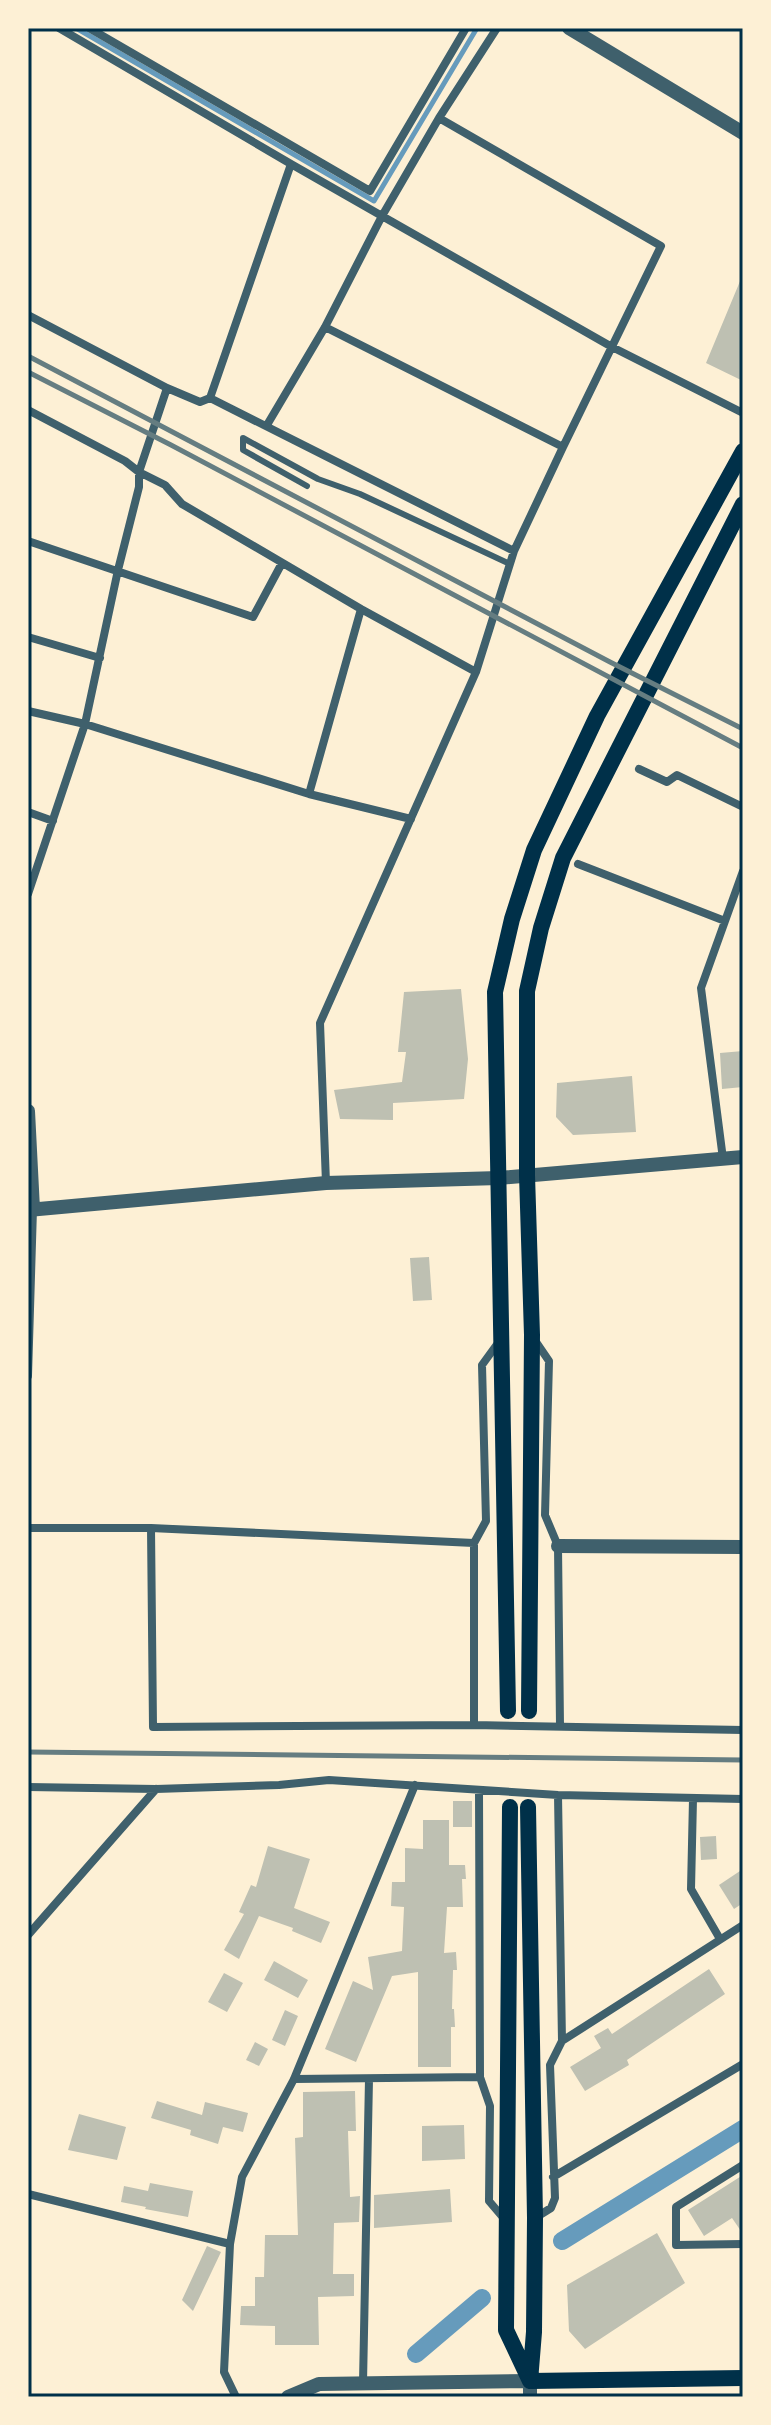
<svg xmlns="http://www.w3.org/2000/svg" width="771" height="2425" font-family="'Sofia Sans Condensed',sans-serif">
<rect width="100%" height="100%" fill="#fdf0d5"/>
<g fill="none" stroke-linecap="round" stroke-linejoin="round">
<path stroke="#669bbc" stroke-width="5" d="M 76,28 L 374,201 L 477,28"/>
<path stroke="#669bbc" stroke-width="18" d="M 562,2241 L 743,2129
M 416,2354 L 482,2298"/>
</g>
<path fill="#bec0b2" d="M 743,274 L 743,381 L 706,363 Z
M 461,989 L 468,1059 L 464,1099 L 393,1103 L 393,1120 L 340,1119 L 334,1090 L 402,1082 L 406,1052 L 398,1052 L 404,992 Z
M 743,1051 L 743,1087 L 722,1089 L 720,1053 Z
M 632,1076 L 636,1132 L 573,1135 L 556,1117 L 557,1083 Z
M 429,1257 L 432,1300 L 413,1301 L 410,1258 Z
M 453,1801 L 472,1801 L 472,1827 L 453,1827 Z
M 423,1820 L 449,1820 L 449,1865 L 465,1865 L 466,1879 L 462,1879 L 463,1907 L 447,1907 L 444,1953 L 456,1952 L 457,1970 L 453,1970 L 452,2009 L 454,2009 L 455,2027 L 451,2027 L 451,2067 L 418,2067 L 418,1972 L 392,1976 L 356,2062 L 325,2049 L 353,1981 L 373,1990 L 368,1957 L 402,1951 L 404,1907 L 391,1906 L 392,1882 L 405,1882 L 405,1848 L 423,1849 Z
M 716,1836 L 717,1859 L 701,1860 L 700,1837 Z
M 268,1846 L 310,1859 L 294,1908 L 330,1922 L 321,1943 L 292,1931 L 293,1928 L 259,1916 L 239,1959 L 224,1950 L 244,1914 L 239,1912 L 251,1885 L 256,1887 Z
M 743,1869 L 743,1903 L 734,1909 L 719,1885 Z
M 274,1961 L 308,1980 L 298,1998 L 264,1980 Z
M 709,1969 L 725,1994 L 627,2060 L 629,2065 L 585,2091 L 570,2067 L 601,2048 L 594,2036 L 608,2028 L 612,2034 Z
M 224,1973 L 243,1983 L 227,2012 L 208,2002 Z
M 285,2010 L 298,2016 L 285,2046 L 272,2040 Z
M 255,2042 L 268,2049 L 259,2066 L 246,2060 Z
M 355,2091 L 356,2131 L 348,2131 L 350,2197 L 360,2196 L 359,2222 L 334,2223 L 333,2274 L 354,2274 L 354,2296 L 318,2297 L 319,2345 L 275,2345 L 275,2326 L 240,2325 L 241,2306 L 255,2306 L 255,2277 L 264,2277 L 265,2235 L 298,2235 L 295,2138 L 303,2137 L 303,2092 Z
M 157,2101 L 202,2115 L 205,2102 L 248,2113 L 243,2132 L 223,2127 L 218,2144 L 190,2135 L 191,2130 L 151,2118 Z
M 79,2114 L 126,2127 L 117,2160 L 68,2150 Z
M 464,2125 L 465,2159 L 422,2161 L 422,2126 Z
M 743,2175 L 743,2234 L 732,2218 L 704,2236 L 688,2210 Z
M 150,2183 L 193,2191 L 188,2217 L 145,2209 L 146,2207 L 121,2202 L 124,2186 L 148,2191 Z
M 450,2189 L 452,2222 L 374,2228 L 374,2195 Z
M 657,2233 L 685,2283 L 585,2349 L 569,2331 L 567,2285 Z
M 207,2246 L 221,2252 L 193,2311 L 182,2300 Z"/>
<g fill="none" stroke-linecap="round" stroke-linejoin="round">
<path stroke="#3f606c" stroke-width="6" d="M 307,486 L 243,450 L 243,438 L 318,479 L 360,494 L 510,564"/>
<path stroke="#3f606c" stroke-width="8" d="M 59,28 L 291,164
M 89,28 L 370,191 L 466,28
M 28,315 L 167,388 L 200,402 L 210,398 L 514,551
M 325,327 L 563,447
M 210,398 L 291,164 L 382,216 L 439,118 L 497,28
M 28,410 L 125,461 L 139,472 L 165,485 L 182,504 L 361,609 L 476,672
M 267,425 L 325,327 L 382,216 L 612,347 L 743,413
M 28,541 L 253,617 L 282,563
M 28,637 L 100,658
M 28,711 L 85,724 L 309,794 L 411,819
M 639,769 L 667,782 L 677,775 L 743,807
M 309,794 L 361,609
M 28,812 L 53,821
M 578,864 L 725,921
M 28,894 L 85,724 L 118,570 L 139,487 L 139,472 L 167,388
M 723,1159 L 701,988 L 743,871
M 326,1183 L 320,1023 L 476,672 L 514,551 L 563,447 L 661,246 L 439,118
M 534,1339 L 549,1361 L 545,1515 L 558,1546 L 560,1726
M 28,1376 L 33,1209
M 28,1528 L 151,1528 L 474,1543
M 151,1528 L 153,1727 L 474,1725 L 743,1730
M 474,1725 L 474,1543 L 486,1521 L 482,1365 L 498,1343
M 28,1787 L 156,1789 L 279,1785 L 329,1780 L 558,1795 L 743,1799
M 479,1790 L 480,2077 L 490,2106 L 489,2201 L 506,2221
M 693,1799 L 691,1889 L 720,1939
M 28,1935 L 156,1789
M 562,2041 L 743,1925
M 294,2079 L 480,2077
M 743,2165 L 676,2207 L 676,2245 L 743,2244
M 553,2177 L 743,2064
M 28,2194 L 230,2244
M 535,2218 L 551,2208 L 555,2198 L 550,2065 L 562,2041 L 558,1795
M 363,2383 L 369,2079
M 236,2397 L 224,2372 L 230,2244 L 242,2177 L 294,2079 L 415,1785"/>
<path stroke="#3f606c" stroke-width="14" d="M 569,28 L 743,133
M 28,1111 L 33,1209
M 28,1210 L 326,1183 L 499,1178 L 743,1157
M 558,1546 L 743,1547
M 288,2397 L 319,2384 L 530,2381 L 530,2397"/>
<path stroke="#003049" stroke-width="16" d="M 508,1711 L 495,992 L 512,919 L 534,850 L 597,716 L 743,451
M 529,1711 L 532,1335 L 527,1175 L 527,991 L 541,928 L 563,858 L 743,504
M 510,1807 L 506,2330 L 530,2381
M 528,1807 L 535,2218 L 534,2332 L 530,2381
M 530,2381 L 743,2378"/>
<path stroke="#657d81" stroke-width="5" d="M 28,356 L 610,662 L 743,729
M 28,372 L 171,445 L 743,748
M 28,1752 L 743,1760"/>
</g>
<rect width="771" height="2425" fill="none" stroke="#fdf0d5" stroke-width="60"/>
<rect x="30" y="30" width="711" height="2365" fill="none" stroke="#003049" stroke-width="3"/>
</svg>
